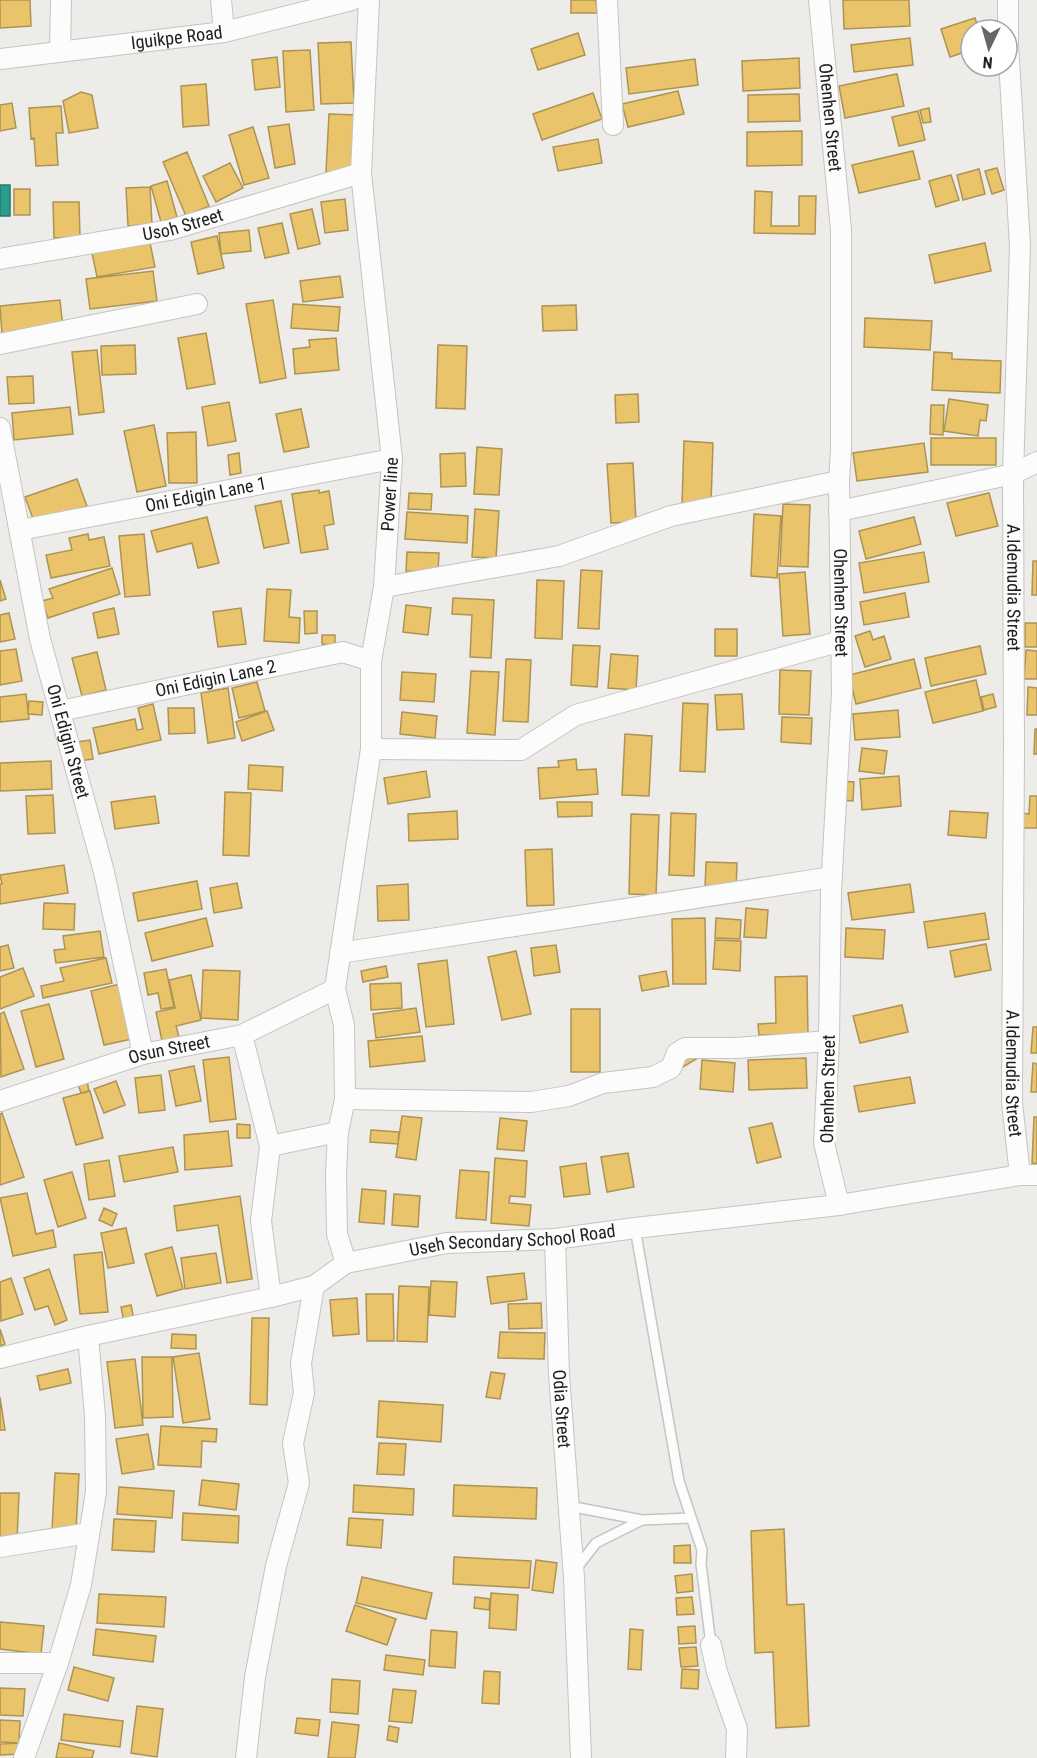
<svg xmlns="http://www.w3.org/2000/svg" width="1037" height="1758" font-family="'Roboto Condensed',sans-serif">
<rect width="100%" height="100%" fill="#eeece9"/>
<path fill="#e9c46a" stroke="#ad9354" stroke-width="1.5" d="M 0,0 L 30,0 L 31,26 L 0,28 Z
M 571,0 L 596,0 L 597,13 L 571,13 Z
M 843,0 L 909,0 L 910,26 L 844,29 Z
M 975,18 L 979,30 L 971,30 L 971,50 L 950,57 L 941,29 Z
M 578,33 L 585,55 L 538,70 L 531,49 Z
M 910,38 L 913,65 L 854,72 L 851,45 Z
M 351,42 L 354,103 L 321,104 L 318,43 Z
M 310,50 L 314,110 L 286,112 L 283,51 Z
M 277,57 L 280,87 L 255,90 L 252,60 Z
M 799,58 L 800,88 L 743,91 L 742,61 Z
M 695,59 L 698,85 L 629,94 L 626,68 Z
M 897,74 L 904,106 L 845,118 L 839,86 Z
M 206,84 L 209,125 L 183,127 L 181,86 Z
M 678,91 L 684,114 L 628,127 L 622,104 Z
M 81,92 L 92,95 L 98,128 L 69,133 L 63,101 Z
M 593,93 L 602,119 L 542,140 L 533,114 Z
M 799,94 L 800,121 L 748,122 L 748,95 Z
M 12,103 L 16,128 L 0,131 L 0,105 Z
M 61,106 L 63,133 L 56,133 L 58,165 L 36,166 L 34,138 L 31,139 L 29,108 Z
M 929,108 L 931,122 L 923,123 L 920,110 Z
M 918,111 L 925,140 L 899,146 L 892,117 Z
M 329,114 L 358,115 L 355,173 L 326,172 Z
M 289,124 L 295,164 L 275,168 L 268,127 Z
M 253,127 L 269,178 L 244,185 L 229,135 Z
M 802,131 L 802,165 L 747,166 L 747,132 Z
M 598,139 L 602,163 L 558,171 L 553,147 Z
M 913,151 L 920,179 L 859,193 L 852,165 Z
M 187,152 L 209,206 L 186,216 L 163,162 Z
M 230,163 L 243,188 L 216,202 L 203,176 Z
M 997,168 L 1004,190 L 992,194 L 985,171 Z
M 979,169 L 985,194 L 963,200 L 957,175 Z
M 951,175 L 959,200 L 936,207 L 929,181 Z
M 167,181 L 177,217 L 161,222 L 151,186 Z
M 150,187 L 152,224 L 128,226 L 126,188 Z
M 14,189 L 30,189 L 30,215 L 14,215 Z
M 755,191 L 772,192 L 771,226 L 799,226 L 799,196 L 816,196 L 815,234 L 754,233 Z
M 345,199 L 348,230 L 325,233 L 321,202 Z
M 53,202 L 79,202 L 80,237 L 54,238 Z
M 312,209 L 320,244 L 298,249 L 290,214 Z
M 282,223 L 289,253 L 265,258 L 258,228 Z
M 249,230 L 251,251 L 221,254 L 219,233 Z
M 217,236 L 224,268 L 198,274 L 191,242 Z
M 150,243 L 155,267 L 97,277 L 92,253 Z
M 985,243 L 991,271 L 935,283 L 929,255 Z
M 153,271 L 157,301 L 90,309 L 86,279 Z
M 340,276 L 343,297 L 303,302 L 300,281 Z
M 60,300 L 63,328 L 2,335 L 0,306 Z
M 273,300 L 286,378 L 260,383 L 246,304 Z
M 293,304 L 340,307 L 338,331 L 291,328 Z
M 576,305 L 577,330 L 543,331 L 542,306 Z
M 865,318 L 932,321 L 930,350 L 864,347 Z
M 206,333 L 215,384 L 187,389 L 178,338 Z
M 336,338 L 339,370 L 295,374 L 293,349 L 310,347 L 309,340 Z
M 135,345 L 136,374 L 102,375 L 101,346 Z
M 438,345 L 467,346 L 465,409 L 436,408 Z
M 97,350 L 104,412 L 79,415 L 72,352 Z
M 934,352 L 952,353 L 952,359 L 1001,361 L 1000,393 L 932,390 Z
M 33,376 L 34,403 L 9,404 L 7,377 Z
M 638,394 L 639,422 L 616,423 L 615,395 Z
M 949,399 L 988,405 L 986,421 L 980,420 L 978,436 L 944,431 Z
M 229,402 L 236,441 L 208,446 L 202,407 Z
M 931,405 L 944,405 L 943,435 L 930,434 Z
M 70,407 L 73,434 L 14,440 L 12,413 Z
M 301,409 L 309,447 L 284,452 L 276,414 Z
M 154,425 L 166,486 L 137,492 L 124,431 Z
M 196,432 L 197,483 L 169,483 L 167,433 Z
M 931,438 L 996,438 L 996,465 L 931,465 Z
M 684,441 L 713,443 L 711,504 L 682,503 Z
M 924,443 L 928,472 L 857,481 L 853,453 Z
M 477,447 L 502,449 L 499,495 L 474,494 Z
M 239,453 L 241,473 L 230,475 L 228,455 Z
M 465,453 L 466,486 L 441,487 L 440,454 Z
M 633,463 L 636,522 L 611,523 L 607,464 Z
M 77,479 L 87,506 L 35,524 L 25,497 Z
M 319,490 L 319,493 L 329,491 L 334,524 L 324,526 L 328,549 L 301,553 L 292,494 Z
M 409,493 L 432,494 L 431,510 L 408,509 Z
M 989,493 L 998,526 L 956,536 L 947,503 Z
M 281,501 L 289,543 L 264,548 L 255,506 Z
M 783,504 L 810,505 L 808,567 L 780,566 Z
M 475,509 L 499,511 L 496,558 L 472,557 Z
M 407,512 L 468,516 L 467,543 L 405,539 Z
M 754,514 L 781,516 L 777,578 L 751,576 Z
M 207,517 L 219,563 L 198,568 L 192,543 L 157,552 L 151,531 Z
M 914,517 L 921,544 L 866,559 L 859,531 Z
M 88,534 L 89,540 L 104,537 L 110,566 L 51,578 L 46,555 L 72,550 L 69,538 Z
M 144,534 L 150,595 L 125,597 L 119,536 Z
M 407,552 L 439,553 L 438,572 L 406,571 Z
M 924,552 L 929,582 L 864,593 L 859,563 Z
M 1033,561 L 1037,561 L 1037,595 L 1032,595 Z
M 112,568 L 120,594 L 48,618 L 42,601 L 53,598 L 49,589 Z
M 581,570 L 602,571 L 599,629 L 578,628 Z
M 805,572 L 810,634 L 783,636 L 779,574 Z
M 0,580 L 6,599 L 0,601 Z
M 537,580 L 564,581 L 562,639 L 535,638 Z
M 267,589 L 291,590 L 289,617 L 300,618 L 299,643 L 264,641 Z
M 905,593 L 909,617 L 864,625 L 860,602 Z
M 453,598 L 494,600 L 491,658 L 470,657 L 472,615 L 452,614 Z
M 406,605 L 431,608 L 428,635 L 403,632 Z
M 114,608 L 119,634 L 98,638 L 93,613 Z
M 241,608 L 246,644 L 218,647 L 213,612 Z
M 304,611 L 317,611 L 317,633 L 305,634 Z
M 9,613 L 15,639 L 0,642 L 0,615 Z
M 1025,623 L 1037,623 L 1037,647 L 1025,647 Z
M 715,629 L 737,629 L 737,656 L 715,656 Z
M 870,631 L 873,640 L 884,636 L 891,659 L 865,667 L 855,636 Z
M 322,635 L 335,635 L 335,645 L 322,644 Z
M 573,645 L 600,646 L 597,687 L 571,685 Z
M 980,646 L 986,674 L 931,686 L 925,658 Z
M 16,649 L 22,681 L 0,685 L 0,651 Z
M 1026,650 L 1037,651 L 1037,679 L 1024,679 Z
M 97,652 L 106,690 L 82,696 L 72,658 Z
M 611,654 L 638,656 L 636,690 L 608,688 Z
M 506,659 L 531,660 L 528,722 L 503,721 Z
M 914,659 L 921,688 L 856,704 L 849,675 Z
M 780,670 L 811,671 L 809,715 L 779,714 Z
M 471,671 L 499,672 L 495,735 L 467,733 Z
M 402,672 L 436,674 L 434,702 L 400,700 Z
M 976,680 L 983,711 L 933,723 L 925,692 Z
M 257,682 L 265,711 L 239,718 L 232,688 Z
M 1028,687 L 1037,688 L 1037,715 L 1027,715 Z
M 228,688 L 235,738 L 208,743 L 201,693 Z
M 26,694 L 29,719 L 0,722 L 0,697 Z
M 742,694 L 744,729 L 717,730 L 715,695 Z
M 993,694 L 996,707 L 984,710 L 981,697 Z
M 29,701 L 43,702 L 42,715 L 28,714 Z
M 683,703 L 708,704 L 705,772 L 680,771 Z
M 153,704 L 161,740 L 99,754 L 93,728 L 135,719 L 137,730 L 143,729 L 138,708 Z
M 168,708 L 194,708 L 195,733 L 169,734 Z
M 898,710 L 900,737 L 855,740 L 853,714 Z
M 267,711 L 274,730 L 242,741 L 236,722 Z
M 402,712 L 437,716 L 435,738 L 400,734 Z
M 782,717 L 812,718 L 811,744 L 781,742 Z
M 1035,729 L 1037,729 L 1037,754 L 1034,754 Z
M 625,734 L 652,736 L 649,796 L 622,795 Z
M 90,740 L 93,759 L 79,761 L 77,742 Z
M 862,748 L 887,751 L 884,774 L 859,771 Z
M 576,759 L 577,770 L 596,769 L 598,794 L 540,799 L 538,768 L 559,767 L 558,761 Z
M 51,761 L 52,789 L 0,791 L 0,763 Z
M 249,765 L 283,767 L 282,791 L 248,789 Z
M 426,771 L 430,797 L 388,804 L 384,778 Z
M 899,776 L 901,806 L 862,810 L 860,779 Z
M 839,781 L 854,782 L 853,801 L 839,800 Z
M 225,792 L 251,793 L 249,856 L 223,855 Z
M 53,795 L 55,833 L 28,834 L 26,796 Z
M 155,796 L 159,823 L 115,829 L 111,802 Z
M 1030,796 L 1037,796 L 1037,828 L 1021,828 L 1021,813 L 1029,814 Z
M 557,802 L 592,802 L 592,816 L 558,817 Z
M 457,811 L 458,839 L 409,841 L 408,814 Z
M 950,811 L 988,813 L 986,838 L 948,835 Z
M 671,813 L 696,814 L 694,876 L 669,875 Z
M 631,814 L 659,815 L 656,895 L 629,894 Z
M 552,849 L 554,905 L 527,906 L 525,850 Z
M 706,862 L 737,863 L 736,890 L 705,889 Z
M 64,865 L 68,893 L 0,904 L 0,884 L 2,884 L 0,875 Z
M 197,881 L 202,909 L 138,921 L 133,893 Z
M 237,883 L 242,908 L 214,913 L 210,888 Z
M 408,884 L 409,920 L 378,921 L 377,886 Z
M 910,884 L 914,912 L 852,920 L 848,893 Z
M 44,903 L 75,904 L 74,930 L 43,929 Z
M 746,908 L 768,910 L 766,938 L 744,937 Z
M 985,913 L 989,939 L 928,948 L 924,922 Z
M 206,918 L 213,946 L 152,961 L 145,933 Z
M 705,918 L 706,984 L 673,984 L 672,919 Z
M 716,918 L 741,920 L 740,939 L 715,938 Z
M 846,928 L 885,930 L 883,959 L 845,957 Z
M 100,931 L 104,957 L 56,963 L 54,950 L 65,949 L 63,936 Z
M 715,940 L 741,941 L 740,971 L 713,969 Z
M 986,944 L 991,970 L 955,977 L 950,951 Z
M 8,945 L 14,968 L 0,971 L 0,947 Z
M 556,945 L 560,972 L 534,976 L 531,948 Z
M 516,951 L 531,1014 L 502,1020 L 488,957 Z
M 106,958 L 112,983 L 43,998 L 41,986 L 64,981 L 60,968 Z
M 447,960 L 454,1024 L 426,1027 L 418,964 Z
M 386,966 L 388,977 L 363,982 L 361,971 Z
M 23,968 L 34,996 L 0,1009 L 0,977 Z
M 166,969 L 174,1007 L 161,1009 L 158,993 L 148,995 L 144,973 Z
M 203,970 L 240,971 L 238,1020 L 201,1018 Z
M 666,971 L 669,986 L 642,991 L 639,976 Z
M 191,975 L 201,1020 L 176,1026 L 179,1037 L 162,1041 L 156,1012 L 175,1008 L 169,980 Z
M 807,976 L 808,1034 L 759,1035 L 758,1024 L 776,1023 L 775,977 Z
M 401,983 L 402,1008 L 371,1010 L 370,984 Z
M 120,984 L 132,1039 L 104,1045 L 91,991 Z
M 49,1004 L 64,1059 L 36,1067 L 21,1011 Z
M 902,1005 L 908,1032 L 860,1043 L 853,1016 Z
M 416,1008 L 420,1032 L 376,1038 L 373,1014 Z
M 571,1009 L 600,1009 L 600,1072 L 571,1072 Z
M 4,1012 L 24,1069 L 1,1077 L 0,1014 Z
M 1033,1027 L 1037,1027 L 1037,1053 L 1031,1053 Z
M 422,1036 L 425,1061 L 370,1067 L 368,1041 Z
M 693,1048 L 698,1058 L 683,1067 L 677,1057 Z
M 229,1057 L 236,1119 L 210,1122 L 203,1060 Z
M 806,1058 L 807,1088 L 749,1090 L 748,1060 Z
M 702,1060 L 735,1063 L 733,1092 L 700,1089 Z
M 1033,1063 L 1037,1064 L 1037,1092 L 1031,1092 Z
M 194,1066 L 201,1101 L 176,1106 L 169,1071 Z
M 161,1075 L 165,1110 L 139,1113 L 135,1078 Z
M 910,1077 L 915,1103 L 859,1112 L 854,1086 Z
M 87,1081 L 89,1091 L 81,1093 L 78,1084 Z
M 116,1081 L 125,1105 L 104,1113 L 94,1089 Z
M 90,1091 L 103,1138 L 76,1145 L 63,1098 Z
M 2,1113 L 24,1177 L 0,1185 L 0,1114 Z
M 402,1116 L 422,1118 L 416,1160 L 396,1157 Z
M 1034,1117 L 1037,1117 L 1037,1164 L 1032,1163 Z
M 500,1118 L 527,1121 L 524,1151 L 497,1149 Z
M 772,1123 L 781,1157 L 757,1163 L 749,1128 Z
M 237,1124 L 250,1125 L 250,1138 L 237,1138 Z
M 371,1130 L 399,1132 L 398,1144 L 370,1142 Z
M 228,1131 L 232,1166 L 185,1170 L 184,1135 Z
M 173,1147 L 178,1172 L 124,1182 L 119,1156 Z
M 628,1153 L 634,1187 L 607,1192 L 601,1157 Z
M 495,1158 L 527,1161 L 525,1197 L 510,1196 L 509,1203 L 531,1205 L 529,1226 L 491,1223 Z
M 109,1160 L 115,1196 L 89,1200 L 84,1164 Z
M 586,1163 L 590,1194 L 564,1197 L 560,1167 Z
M 460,1170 L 489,1172 L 486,1220 L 456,1218 Z
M 72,1172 L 86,1218 L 58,1227 L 44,1180 Z
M 362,1189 L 386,1191 L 384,1224 L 359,1222 Z
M 27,1193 L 36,1234 L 53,1230 L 56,1247 L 13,1256 L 0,1198 Z
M 394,1194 L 420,1196 L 418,1227 L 392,1225 Z
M 240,1196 L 252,1279 L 227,1283 L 218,1225 L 177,1231 L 174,1206 Z
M 104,1208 L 117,1214 L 112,1226 L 99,1220 Z
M 126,1228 L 134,1263 L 108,1268 L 101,1233 Z
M 172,1247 L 183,1289 L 157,1296 L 145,1254 Z
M 102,1252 L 108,1312 L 80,1314 L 74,1255 Z
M 216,1253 L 221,1283 L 185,1289 L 181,1258 Z
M 49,1269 L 67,1320 L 55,1325 L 48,1306 L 35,1310 L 24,1278 Z
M 524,1273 L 527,1299 L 491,1304 L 487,1277 Z
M 11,1278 L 23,1314 L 1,1321 L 0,1282 Z
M 431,1281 L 457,1282 L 455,1317 L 429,1315 Z
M 399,1286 L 429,1287 L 427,1342 L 397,1341 Z
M 366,1294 L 393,1294 L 394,1341 L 367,1341 Z
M 357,1298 L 359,1334 L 333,1336 L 330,1300 Z
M 541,1303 L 542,1328 L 509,1329 L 508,1304 Z
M 131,1305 L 134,1319 L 124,1322 L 121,1307 Z
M 252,1318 L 269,1318 L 267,1405 L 250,1404 Z
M 0,1329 L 5,1344 L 0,1346 Z
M 500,1332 L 545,1333 L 544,1359 L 498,1358 Z
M 172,1334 L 196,1335 L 196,1349 L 171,1348 Z
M 199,1353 L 210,1419 L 183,1423 L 173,1357 Z
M 142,1357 L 172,1357 L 173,1417 L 143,1418 Z
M 135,1359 L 143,1425 L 115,1428 L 107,1362 Z
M 68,1369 L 71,1383 L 40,1390 L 37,1376 Z
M 491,1372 L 505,1374 L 500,1399 L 486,1397 Z
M 0,1397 L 5,1430 L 0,1430 Z
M 379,1401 L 443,1405 L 441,1442 L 377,1437 Z
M 161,1426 L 217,1429 L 216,1442 L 202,1441 L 201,1467 L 158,1465 Z
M 148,1434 L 154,1469 L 122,1474 L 116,1439 Z
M 379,1443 L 406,1444 L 404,1475 L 377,1474 Z
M 55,1473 L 79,1474 L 76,1531 L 52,1530 Z
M 202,1480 L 239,1484 L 236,1510 L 199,1505 Z
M 354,1485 L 414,1489 L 413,1515 L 353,1512 Z
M 454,1485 L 537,1488 L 536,1519 L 453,1516 Z
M 119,1487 L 174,1491 L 172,1518 L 117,1514 Z
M 0,1493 L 19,1493 L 17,1540 L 0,1539 Z
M 183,1513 L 239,1516 L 238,1543 L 182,1540 Z
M 349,1518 L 383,1520 L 381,1548 L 347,1545 Z
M 114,1519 L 156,1521 L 154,1552 L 112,1550 Z
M 784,1529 L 787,1605 L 804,1604 L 809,1726 L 776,1728 L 773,1652 L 755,1653 L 751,1531 Z
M 690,1545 L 691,1563 L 674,1563 L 674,1546 Z
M 454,1557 L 531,1561 L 529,1588 L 453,1584 Z
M 536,1560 L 557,1563 L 553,1593 L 532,1590 Z
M 692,1574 L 693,1591 L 677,1593 L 675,1576 Z
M 362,1577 L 432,1593 L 426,1619 L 356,1603 Z
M 491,1593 L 518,1595 L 516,1630 L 489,1628 Z
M 99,1594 L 166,1597 L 164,1627 L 97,1623 Z
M 475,1597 L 490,1599 L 489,1610 L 474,1608 Z
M 692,1597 L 694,1614 L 677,1615 L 676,1598 Z
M 355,1605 L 396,1619 L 387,1645 L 346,1631 Z
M 0,1622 L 44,1626 L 41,1654 L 0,1649 Z
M 695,1626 L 696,1643 L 679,1644 L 678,1627 Z
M 96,1629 L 156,1636 L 153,1662 L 93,1655 Z
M 630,1629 L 643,1630 L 641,1670 L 628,1669 Z
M 431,1630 L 457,1632 L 455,1668 L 429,1666 Z
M 696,1647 L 698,1666 L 681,1667 L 679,1648 Z
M 386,1655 L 425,1660 L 423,1675 L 384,1670 Z
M 74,1667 L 114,1678 L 108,1701 L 68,1690 Z
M 682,1669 L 699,1670 L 698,1689 L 681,1688 Z
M 484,1671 L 500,1672 L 499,1704 L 482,1703 Z
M 332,1679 L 360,1681 L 358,1714 L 330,1712 Z
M 0,1688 L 25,1689 L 23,1716 L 0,1715 Z
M 393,1689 L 416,1691 L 412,1723 L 389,1721 Z
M 137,1706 L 163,1709 L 157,1757 L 131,1753 Z
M 64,1714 L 123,1721 L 120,1747 L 61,1740 Z
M 297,1718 L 320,1720 L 318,1736 L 295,1733 Z
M 0,1720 L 20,1721 L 19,1743 L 0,1742 Z
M 332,1722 L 359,1725 L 355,1758 L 328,1758 Z
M 389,1726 L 399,1728 L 397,1742 L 387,1740 Z
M 20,1743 L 20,1754 L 0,1755 L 0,1744 Z
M 59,1743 L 94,1751 L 92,1758 L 56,1758 Z"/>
<path fill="#2a9d8f" stroke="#27786e" stroke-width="1.5" d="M 0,185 L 10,185 L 10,216 L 0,216 Z"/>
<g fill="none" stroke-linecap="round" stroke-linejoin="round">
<g stroke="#c5c4c3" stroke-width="12">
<path id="lane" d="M 635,1228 L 679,1481 L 702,1550 L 701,1564 L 711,1645
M 569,1506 L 642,1520 L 691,1518
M 576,1569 L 596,1543 L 642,1520"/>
</g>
<g stroke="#c5c4c3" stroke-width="22">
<g id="street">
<path d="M 221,0 L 224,32"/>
<path d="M 607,0 L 613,125"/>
<path id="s1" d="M 819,0 L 841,230 L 841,450 L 839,481 L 842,692 L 831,891 L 829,1041 L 824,1143 L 839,1205"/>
<path id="s2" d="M 1008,0 L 1008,43 L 1020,246 L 1013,474 L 1014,747 L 1012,1103 L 1020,1175"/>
<path d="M 60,52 L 61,0"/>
<path id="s3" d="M 0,59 L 224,32 L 352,0"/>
<path id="s4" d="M 0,259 L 170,230 L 361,173"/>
<path d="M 0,344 L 197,304"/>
<path id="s5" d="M 0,428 L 40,639 L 104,872 L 143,1054"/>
<path d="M 839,511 L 1013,474 L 1037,462"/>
<path id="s6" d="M 20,530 L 392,459"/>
<path d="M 384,587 L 559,556 L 671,516 L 839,481"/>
<path id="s7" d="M 60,711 L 343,652 L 371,661"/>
<path d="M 371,749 L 521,750 L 576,715 L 841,641"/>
<path d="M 340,953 L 832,877"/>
<path d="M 242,1035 L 270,1146 L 261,1221 L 271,1297"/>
<path d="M 345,1099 L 531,1102 L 569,1096 L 603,1083 L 653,1077 L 671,1068 L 677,1053 L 685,1048 L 736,1048 L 829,1041"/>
<path id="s8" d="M 0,1101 L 143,1054 L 242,1035 L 335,989"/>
<path d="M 270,1146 L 338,1132"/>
<path id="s9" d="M 555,1239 L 559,1374 L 574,1578 L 581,1758"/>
<path id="s10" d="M 346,1263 L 337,1234 L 336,1174 L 338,1132 L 345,1099 L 344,1025 L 335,989 L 371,749 L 371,661 L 384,587 L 392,459 L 361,173 L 369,0"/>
<path id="s11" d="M 0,1358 L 88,1336 L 271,1297 L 314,1286 L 346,1263 L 447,1243 L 555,1239 L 635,1228 L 839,1205 L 1020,1175 L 1037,1175"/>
<path d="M 0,1547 L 89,1533"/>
<path d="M 711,1645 L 717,1672 L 737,1729 L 736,1758"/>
<path d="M 0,1663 L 58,1663"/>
<path d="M 24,1758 L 58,1663 L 81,1585 L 96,1492 L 95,1416 L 88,1336"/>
<path d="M 246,1758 L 255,1677 L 276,1566 L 299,1483 L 293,1443 L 304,1393 L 301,1363 L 314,1286"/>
</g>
</g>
<use href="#lane" stroke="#fcfcfc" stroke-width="9"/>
<use href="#street" stroke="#fcfcfc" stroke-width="20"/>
</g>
<g text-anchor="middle" stroke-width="6" stroke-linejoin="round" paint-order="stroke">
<g font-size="18" fill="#202020" stroke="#fff">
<text dy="6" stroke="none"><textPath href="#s3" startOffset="178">Iguikpe Road</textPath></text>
<text dy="6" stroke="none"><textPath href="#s1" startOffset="118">Ohenhen Street</textPath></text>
<text dy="6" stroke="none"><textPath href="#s4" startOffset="186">Usoh Street</textPath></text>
<text dy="6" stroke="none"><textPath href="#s6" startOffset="189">Oni Edigin Lane 1</textPath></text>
<text dy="6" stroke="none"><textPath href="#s10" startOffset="776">Power line</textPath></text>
<text dy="6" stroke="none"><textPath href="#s2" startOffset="588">A.Idemudia Street</textPath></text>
<text dy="6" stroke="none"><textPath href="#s1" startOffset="604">Ohenhen Street</textPath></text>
<text dy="6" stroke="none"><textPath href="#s7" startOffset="159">Oni Edigin Lane 2</textPath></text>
<text dy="6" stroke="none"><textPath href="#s5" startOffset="321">Oni Edigin Street</textPath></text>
<text dy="6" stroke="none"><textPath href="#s8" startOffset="177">Osun Street</textPath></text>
<text dy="6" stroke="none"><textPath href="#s2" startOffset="1074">A.Idemudia Street</textPath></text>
<text transform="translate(828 1089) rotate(-89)" y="6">Ohenhen Street</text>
<text dy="6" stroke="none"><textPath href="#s11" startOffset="530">Useh Secondary School Road</textPath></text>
<text dy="6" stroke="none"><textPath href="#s9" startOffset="170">Odia Street</textPath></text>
</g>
</g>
<g transform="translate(989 48) rotate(185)"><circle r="28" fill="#ffffff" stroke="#a6a6a6" stroke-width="1.5"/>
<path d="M0-4.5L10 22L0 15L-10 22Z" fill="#686766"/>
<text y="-9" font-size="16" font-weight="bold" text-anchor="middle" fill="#202020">N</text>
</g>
</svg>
